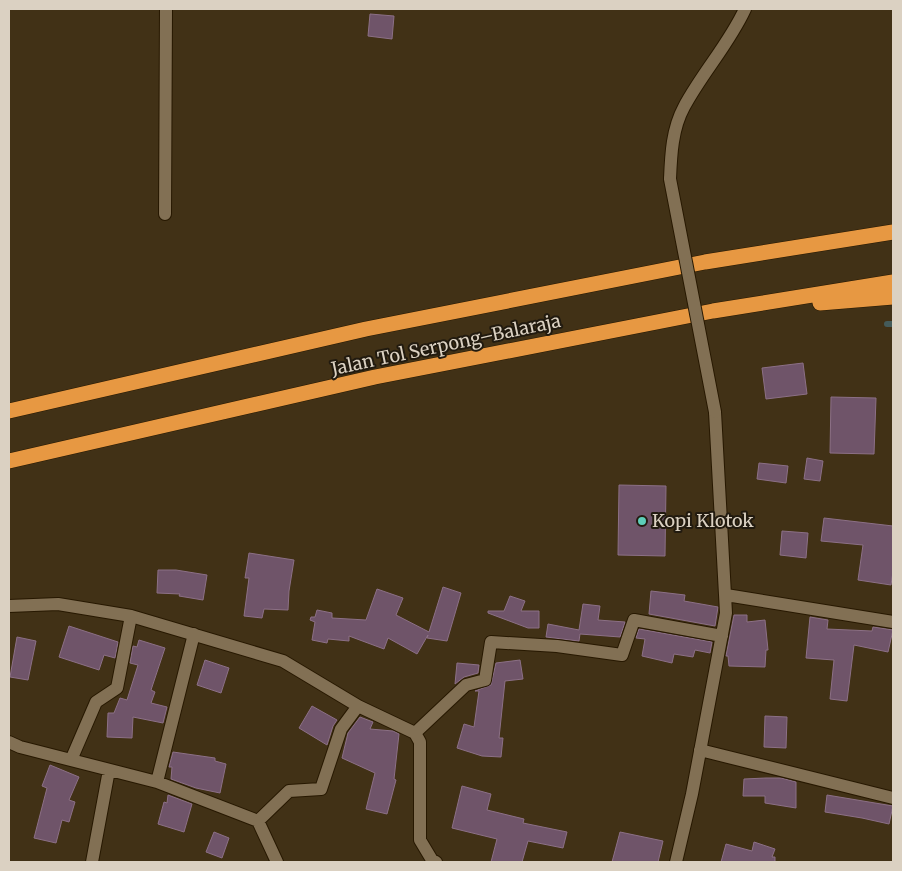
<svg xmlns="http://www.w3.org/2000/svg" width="902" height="871" font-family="Merriweather,serif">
<rect width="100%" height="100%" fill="#413116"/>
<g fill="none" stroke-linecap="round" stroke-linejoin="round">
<path stroke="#445b5a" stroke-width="6" d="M 887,324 L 893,324"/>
</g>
<path fill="#6f5469" stroke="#8c7086" d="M 370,14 L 394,16 L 392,39 L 368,36 Z
M 803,363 L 807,394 L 766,399 L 762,368 Z
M 831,397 L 876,398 L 874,454 L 830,453 Z
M 807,458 L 823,461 L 820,481 L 804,479 Z
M 759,463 L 788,466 L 786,483 L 757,479 Z
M 619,485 L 666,486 L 665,556 L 618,555 Z
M 824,518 L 893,526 L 893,572 L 891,585 L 858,580 L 863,545 L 821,541 Z
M 782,531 L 808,533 L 806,558 L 780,555 Z
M 249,553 L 294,560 L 289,591 L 288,610 L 264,609 L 262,618 L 244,616 L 249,578 L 245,578 Z
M 158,570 L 176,570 L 207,575 L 203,600 L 179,596 L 180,594 L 157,593 Z
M 443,587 L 461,593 L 447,641 L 427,638 L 428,635 L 417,654 L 388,638 L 384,649 L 349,636 L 349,641 L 328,639 L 327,643 L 312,640 L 315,622 L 310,620 L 311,617 L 315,617 L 317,610 L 332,613 L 332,618 L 366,620 L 377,589 L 403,598 L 396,615 L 429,632 Z
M 651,591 L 685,595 L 684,601 L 718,607 L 715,626 L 649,614 Z
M 510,596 L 525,601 L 521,611 L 539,611 L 539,628 L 528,628 L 488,613 L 488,611 L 504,611 Z
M 583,604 L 600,606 L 598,620 L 625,622 L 620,637 L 580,634 L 579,641 L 546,637 L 548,624 L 579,630 Z
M 734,615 L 747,615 L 747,622 L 765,620 L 768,650 L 766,650 L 765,667 L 729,666 L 728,656 L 726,656 Z
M 810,617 L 828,620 L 827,629 L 872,631 L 873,627 L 893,630 L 888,652 L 854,645 L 847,701 L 830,699 L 834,660 L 806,658 Z
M 69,626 L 118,642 L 115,658 L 104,655 L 99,670 L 59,657 Z
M 639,629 L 712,642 L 710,653 L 695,650 L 693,657 L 674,654 L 672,663 L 642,656 L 645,639 L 636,638 Z
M 17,637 L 36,641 L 28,680 L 10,677 Z
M 139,640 L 165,648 L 151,690 L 155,692 L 151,703 L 167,707 L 163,723 L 133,717 L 132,738 L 107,737 L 108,713 L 114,713 L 120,698 L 127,700 L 138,665 L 130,663 L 133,646 L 137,647 Z
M 205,660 L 229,668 L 221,693 L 197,685 Z
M 520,660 L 523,679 L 505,681 L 499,738 L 503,738 L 501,757 L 482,756 L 457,748 L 464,724 L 474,727 L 479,691 L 475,691 L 491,685 L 496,663 Z
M 457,663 L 479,665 L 478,673 L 464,677 L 455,684 Z
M 312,706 L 337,720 L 333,726 L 327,745 L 299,728 Z
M 765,716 L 787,717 L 786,748 L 764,747 Z
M 360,717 L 373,722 L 370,729 L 393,731 L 399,734 L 394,779 L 396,780 L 387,814 L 366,809 L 375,773 L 342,758 L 348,733 Z
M 173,752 L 215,758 L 215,761 L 226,764 L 220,793 L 196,788 L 171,779 L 172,767 L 169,767 Z
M 50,765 L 79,777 L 69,800 L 75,802 L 69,822 L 62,820 L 56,843 L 34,838 L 47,788 L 42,786 Z
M 766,778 L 781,778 L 796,782 L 796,808 L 765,803 L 765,796 L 743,796 L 744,779 Z
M 462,786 L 491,794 L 487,810 L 524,819 L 523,823 L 567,832 L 563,848 L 528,841 L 522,862 L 491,862 L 497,839 L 452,828 Z
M 168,795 L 192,804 L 184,832 L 158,824 L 164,802 L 167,803 Z
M 827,795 L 893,806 L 889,824 L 862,818 L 825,812 Z
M 214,832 L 229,838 L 222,858 L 206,852 Z
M 620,832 L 663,841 L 658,862 L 612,862 Z
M 754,842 L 775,849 L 772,857 L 775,857 L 775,862 L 721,862 L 726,844 L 752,851 Z"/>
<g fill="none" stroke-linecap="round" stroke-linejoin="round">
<g stroke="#271800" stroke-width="14">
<path id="minor" d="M 670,179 C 671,155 672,129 684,107 C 702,73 729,44 745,9
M 165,214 L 166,9
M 726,595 L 893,622
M 9,606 L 58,604 L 131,616 L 283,661 L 358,706 L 415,733 L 420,742 L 420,840 L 432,860 L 436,862
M 415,733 L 466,685 L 485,680 L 491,642 L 557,646 L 622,655 L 634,620 L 722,636
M 9,742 L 20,747 L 157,782 L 258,821 L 289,791 L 321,789 L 341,729 L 358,706
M 700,750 L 893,798
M 71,760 L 96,702 L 117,688 L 131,616
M 157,782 L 194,634
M 258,821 L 277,862
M 92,862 L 109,770
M 676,862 L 692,794 L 726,613 L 715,412"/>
</g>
<g stroke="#271800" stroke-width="16">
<path id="motorway" d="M 820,303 L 893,297
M 9,411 L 366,329 L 705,262 L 893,232
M 9,461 L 375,377 L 713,311 L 893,282"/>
</g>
<use href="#minor" stroke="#827054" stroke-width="12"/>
<use href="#motorway" stroke="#e79842" stroke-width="15"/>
<g stroke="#271800" stroke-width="14" stroke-linecap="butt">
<path id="minor-bridge" d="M 670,179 L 715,412"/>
</g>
<use href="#minor-bridge" stroke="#827054" stroke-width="12"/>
</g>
<circle fill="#5dceb9" stroke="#211a0f" stroke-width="2" cx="642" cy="521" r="5"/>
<g text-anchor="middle" stroke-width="4" stroke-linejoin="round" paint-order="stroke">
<g font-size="18" fill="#dbd1c2" stroke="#211a0f">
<text transform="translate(446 345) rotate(-12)" y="6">Jalan Tol Serpong–Balaraja</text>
</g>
<g font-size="18" fill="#dbd1c2" stroke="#211a0f" text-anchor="start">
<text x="652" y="527">Kopi Klotok</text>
</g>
</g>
<rect width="902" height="871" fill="none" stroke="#dbd1c2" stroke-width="20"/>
</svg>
